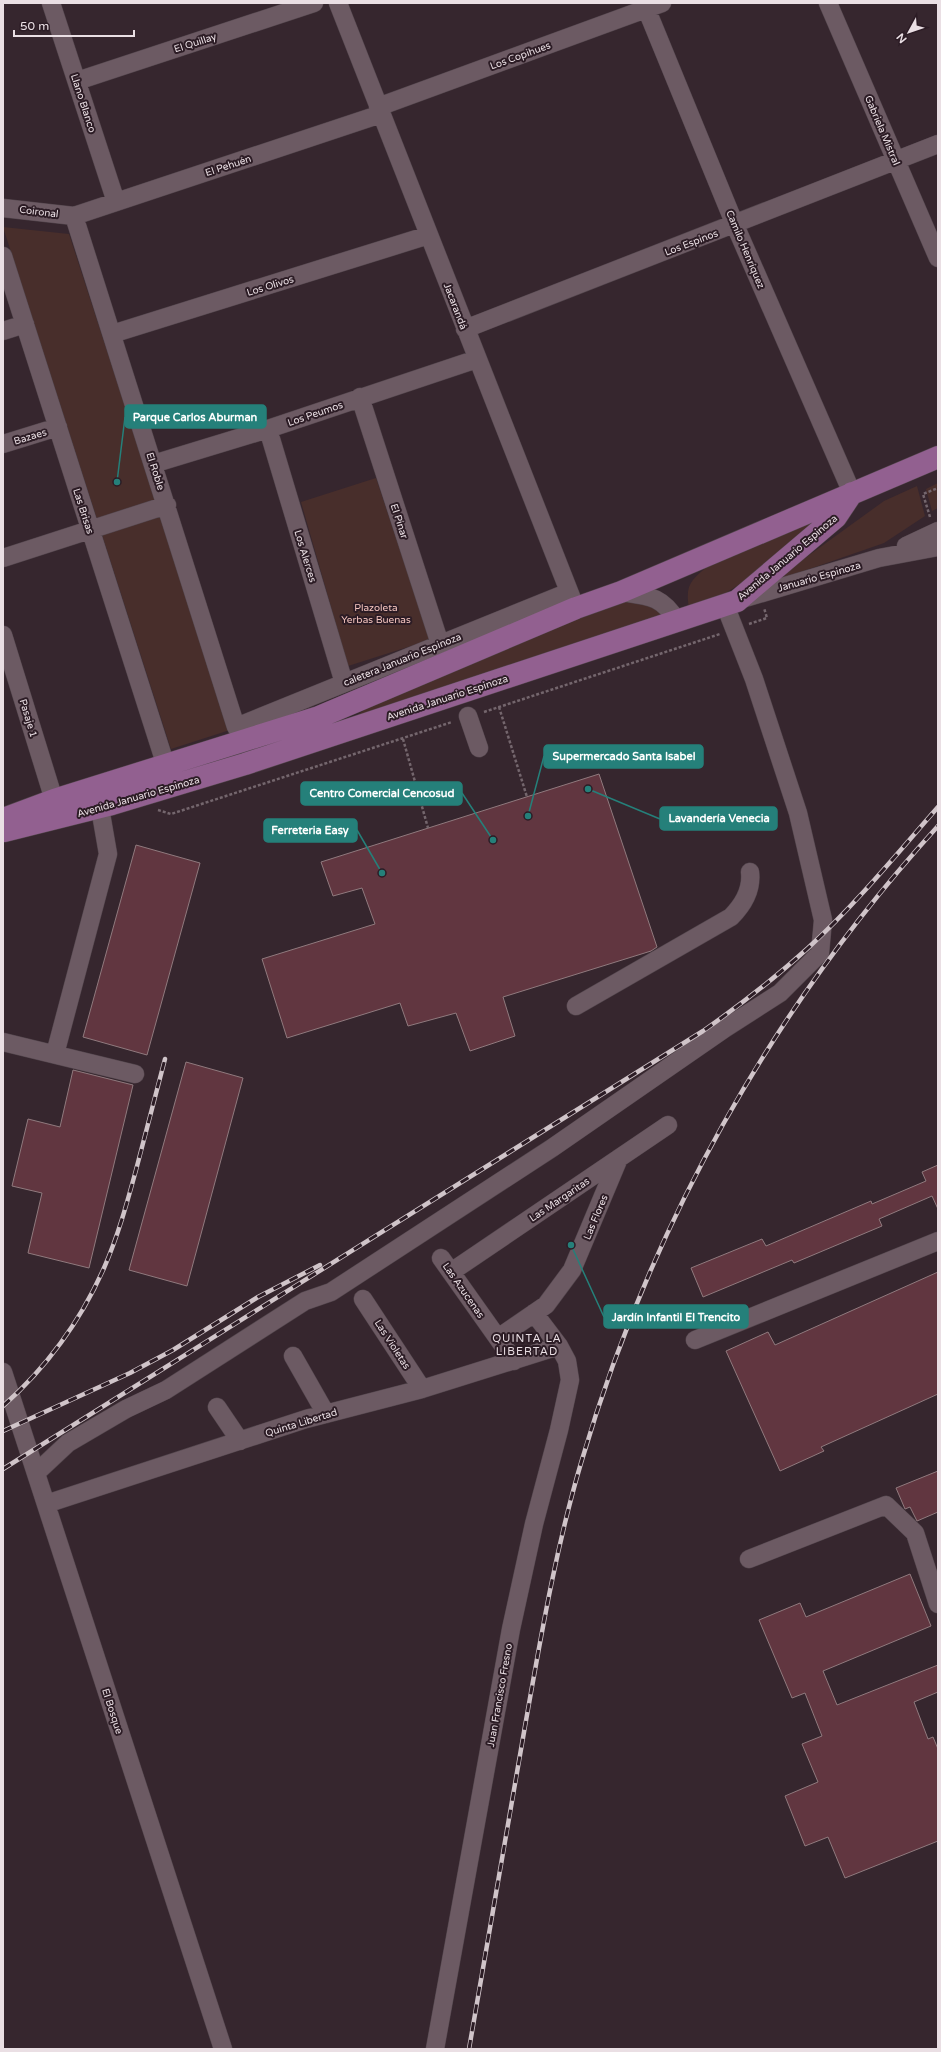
<svg xmlns="http://www.w3.org/2000/svg" width="941" height="2052" font-family="'Varela Round',sans-serif">
<rect width="100%" height="100%" fill="#36262e"/>
<path fill="#482e2b" d="M 3,227 L 69,234 L 230,730 L 171,749 Z
M 376,478 L 430,640 L 348,666 L 301,502 Z
M 938,483 L 938,508 L 932,511 L 926,489 Z
M 917,486 L 925,516 L 884,543 L 772,582 L 884,501 Z
M 840,509 L 760,571 L 718,598 L 689,608 C 685,585 691,580 708,566 Z
M 625,599 L 650,603 L 666,615 L 351,720 L 368,707 Z"/>
<path fill="#613640" stroke="#907a7e" d="M 599,774 L 657,947 L 651,951 L 503,997 L 515,1036 L 470,1051 L 456,1013 L 408,1026 L 400,1003 L 287,1038 L 262,959 L 375,924 L 362,888 L 333,896 L 321,862 Z
M 136,845 L 200,863 L 147,1055 L 83,1037 Z
M 186,1062 L 243,1078 L 187,1286 L 129,1270 Z
M 73,1070 L 133,1085 L 89,1268 L 28,1253 L 42,1193 L 12,1186 L 28,1119 L 60,1127 Z
M 938,1165 L 938,1209 L 932,1196 L 879,1219 L 882,1226 L 794,1263 L 792,1260 L 703,1297 L 691,1268 L 762,1239 L 766,1246 L 871,1201 L 872,1204 L 926,1181 L 922,1172 Z
M 938,1272 L 938,1394 L 821,1447 L 824,1451 L 780,1471 L 726,1351 L 768,1332 L 775,1345 Z
M 938,1471 L 938,1512 L 917,1521 L 910,1507 L 905,1509 L 896,1488 Z
M 910,1574 L 931,1626 L 823,1671 L 837,1705 L 938,1665 L 938,1692 L 914,1702 L 928,1739 L 933,1737 L 938,1749 L 938,1841 L 845,1878 L 828,1837 L 805,1846 L 785,1796 L 818,1782 L 802,1744 L 822,1736 L 805,1693 L 792,1698 L 759,1620 L 800,1603 L 806,1617 Z"/>
<g fill="none" stroke-linecap="round" stroke-linejoin="round">
<g stroke="#52454c" stroke-width="19">
<path id="minor" d="M 51,3 L 116,202
M 338,3 L 574,604
M 644,3 L 735,225 L 852,493
M 828,3 L 938,258
M 77,81 L 314,3
M 378,107 L 662,3
M 3,208 L 74,216 L 381,114
M 74,216 L 236,727 L 569,592
M 3,256 L 166,766
M 465,329 L 938,144
M 3,331 L 25,324
M 112,334 L 429,235
M 360,397 L 440,644
M 268,429 L 344,683
M 3,444 L 58,427
M 153,464 L 268,429 L 477,359
M 906,546 L 938,531
M 3,558 L 167,505
M 621,592 C 649,596 662,596 677,621
M 742,599 L 879,558 L 938,547
M 3,635 L 54,800
M 468,716 L 479,748
M 576,1006 L 731,917 C 743,905 752,889 750,872
M 3,1042 L 135,1074
M 55,1054 L 108,854 L 100,808
M 441,1258 L 514,1361
M 451,1272 L 668,1125
M 363,1299 L 422,1389
M 498,1338 L 546,1305 L 572,1270 L 619,1158
M 695,1340 L 938,1241
M 293,1356 L 326,1414
M 3,1372 L 223,2049
M 217,1407 L 240,1441
M 36,1473 L 68,1443 L 126,1409 L 166,1390 L 305,1301 L 331,1292 L 552,1148 L 724,1029 L 780,993 L 820,953 L 823,920 L 798,813 L 754,679 L 725,605
M 46,1504 L 306,1419 L 422,1389 L 559,1346
M 749,1559 L 886,1505 L 915,1533 L 938,1604
M 435,2049 L 511,1629 L 534,1524 L 559,1430 L 570,1380 L 567,1361 L 559,1346 L 534,1313"/>
</g>
<g stroke="#52454c" stroke-width="23">
<path id="major" d="M 3,819 L 54,800 L 319,717 L 576,608 L 621,592 L 938,457
M 4,831 L 112,804 L 245,764 L 737,601 L 836,517 L 852,493"/>
</g>
<path stroke="#74666d" stroke-width="2.5" stroke-dasharray="3 2" stroke-linecap="butt" d="M 930,517 L 923,494 L 938,488
M 749,624 L 767,618 L 764,608
M 499,707 L 527,797
M 484,712 L 720,634
M 403,739 L 428,828
M 158,810 L 171,814 L 452,722"/>
<use href="#minor" stroke="#6c5a63" stroke-width="18"/>
<use href="#major" stroke="#926090" stroke-width="22"/>
<g stroke="#d0c4c9" stroke-width="4.5">
<path id="rail" d="M 3,1406 C 46,1368 81,1320 104,1268 C 118,1236 127,1203 136,1170 C 146,1133 155,1096 165,1059
M 3,1431 L 130,1373 L 173,1350 L 258,1297 L 320,1265
M 3,1469 L 703,1031 C 740,1005 775,978 808,948 C 855,905 896,855 938,807
M 469,2049 C 487,1943 506,1838 524,1732 C 540,1642 555,1551 581,1463 C 650,1227 772,1008 938,826"/>
</g>
<use href="#rail" stroke="#2c1c25" stroke-width="3" stroke-dasharray="9" stroke-linecap="butt"/>
</g>
<g text-anchor="middle" stroke-width="4" stroke-linejoin="round" paint-order="stroke">
<g font-size="10" fill="#eadfe4" stroke="#2c1c25">
<text transform="translate(195 42) rotate(-18)" y="4">El Quillay</text>
<text transform="translate(520 55) rotate(-20)" y="4">Los Copihues</text>
<text transform="translate(84 103) rotate(72)" y="4">Llano Blanco</text>
<text transform="translate(883 130) rotate(67)" y="4">Gabriela Mistral</text>
<text transform="translate(228 165) rotate(-18)" y="4">El Pehuén</text>
<text transform="translate(39 211) rotate(7)" y="4">Coironal</text>
<text transform="translate(691 242) rotate(-21)" y="4">Los Espinos</text>
<text transform="translate(746 249) rotate(67)" y="4">Camilo Henríquez</text>
<text transform="translate(270 285) rotate(-17)" y="4">Los Olivos</text>
<text transform="translate(456 306) rotate(69)" y="4">Jacarandá</text>
<text transform="translate(315 413) rotate(-19)" y="4">Los Peumos</text>
<text transform="translate(30 436) rotate(-17)" y="4">Bazaes</text>
<text transform="translate(156 471) rotate(72)" y="4">El Roble</text>
<text transform="translate(84 511) rotate(72)" y="4">Las Brisas</text>
<text transform="translate(400 521) rotate(72)" y="4">El Pinar</text>
<text transform="translate(306 556) rotate(73)" y="4">Los Alerces</text>
<text transform="translate(787 557) rotate(-40)" y="4">Avenida Januario Espinoza</text>
<text transform="translate(819 576) rotate(-16)" y="4">Januario Espinoza</text>
<text transform="translate(402 659) rotate(-22)" y="4">caletera Januario Espinoza</text>
<text transform="translate(447 697) rotate(-18)" y="4">Avenida Januario Espinoza</text>
<text transform="translate(29 718) rotate(73)" y="4">Pasaje 1</text>
<text transform="translate(138 796) rotate(-16)" y="4">Avenida Januario Espinoza</text>
<text transform="translate(559 1199) rotate(-34)" y="4">Las Margaritas</text>
<text transform="translate(595 1217) rotate(-67)" y="4">Las Flores</text>
<text transform="translate(464 1290) rotate(55)" y="4">Las Azucenas</text>
<text transform="translate(393 1344) rotate(57)" y="4">Las Violetas</text>
<text transform="translate(301 1422) rotate(-17)" y="4">Quinta Libertad</text>
<text transform="translate(499 1695) rotate(-80)" y="4">Juan Francisco Fresno</text>
<text transform="translate(113 1711) rotate(72)" y="4">El Bosque</text>
</g>
<g font-size="10" fill="#f5c5bf" stroke="#2c1c25">
<text x="376" y="611">Plazoleta<tspan x="376" dy="12">Yerbas Buenas</tspan></text>
</g>
<g font-size="11" letter-spacing="1" fill="#eadfe4" stroke="#2c1c25">
<text x="527" y="1342">QUINTA LA<tspan x="527" dy="13">LIBERTAD</tspan></text>
</g>
</g>
<path fill="none" stroke="#25807a" stroke-width="1.5" d="M117 482L125 417M528 816L544 756M493 840L462 793M588 789L660 819M382 873L357 830M571 1245L604 1317"/>
<g fill="#25807a" stroke="#2c1c25" stroke-width="1.5">
<circle cx="117" cy="482" r="4"/>
<circle cx="528" cy="816" r="4"/>
<circle cx="493" cy="840" r="4"/>
<circle cx="588" cy="789" r="4"/>
<circle cx="382" cy="873" r="4"/>
<circle cx="571" cy="1245" r="4"/>
</g>
<g fill="#25807a" stroke="#25807a" stroke-width="1.5">
<rect x="125" y="405" width="141" height="23" rx="4"/>
<rect x="544" y="745" width="159" height="23" rx="4"/>
<rect x="301" y="782" width="161" height="23" rx="4"/>
<rect x="660" y="807" width="117" height="23" rx="4"/>
<rect x="264" y="819" width="93" height="23" rx="4"/>
<rect x="604" y="1305" width="144" height="23" rx="4"/>
</g>
<g font-size="11" text-anchor="middle" font-weight="bold" fill="#fff">
<text x="195" y="421">Parque Carlos Aburman</text>
<text x="624" y="760">Supermercado Santa Isabel</text>
<text x="382" y="797">Centro Comercial Cencosud</text>
<text x="719" y="822">Lavandería Venecia</text>
<text x="310" y="834">Ferreteria Easy</text>
<text x="676" y="1321">Jardín Infantil El Trencito</text>
</g>
<rect width="941" height="2052" fill="none" stroke="#eadfe4" stroke-width="8"/>
<g transform="translate(909 32) rotate(230)" stroke="#2c1c25" stroke-width="3" paint-order="stroke">
<path d="M0-3L7 15L0 10L-7 15Z" fill="#eadfe4"/>
<text y="-6" font-size="11" font-weight="bold" text-anchor="middle" fill="#eadfe4">N</text>
</g>
<path d="M14 30v6h120v-6" fill="none" stroke="#eadfe4" stroke-width="2"/>
<text x="20" y="30" font-size="12" fill="#eadfe4" stroke="#2c1c25" stroke-width="3" paint-order="stroke">50 m</text>
</svg>
